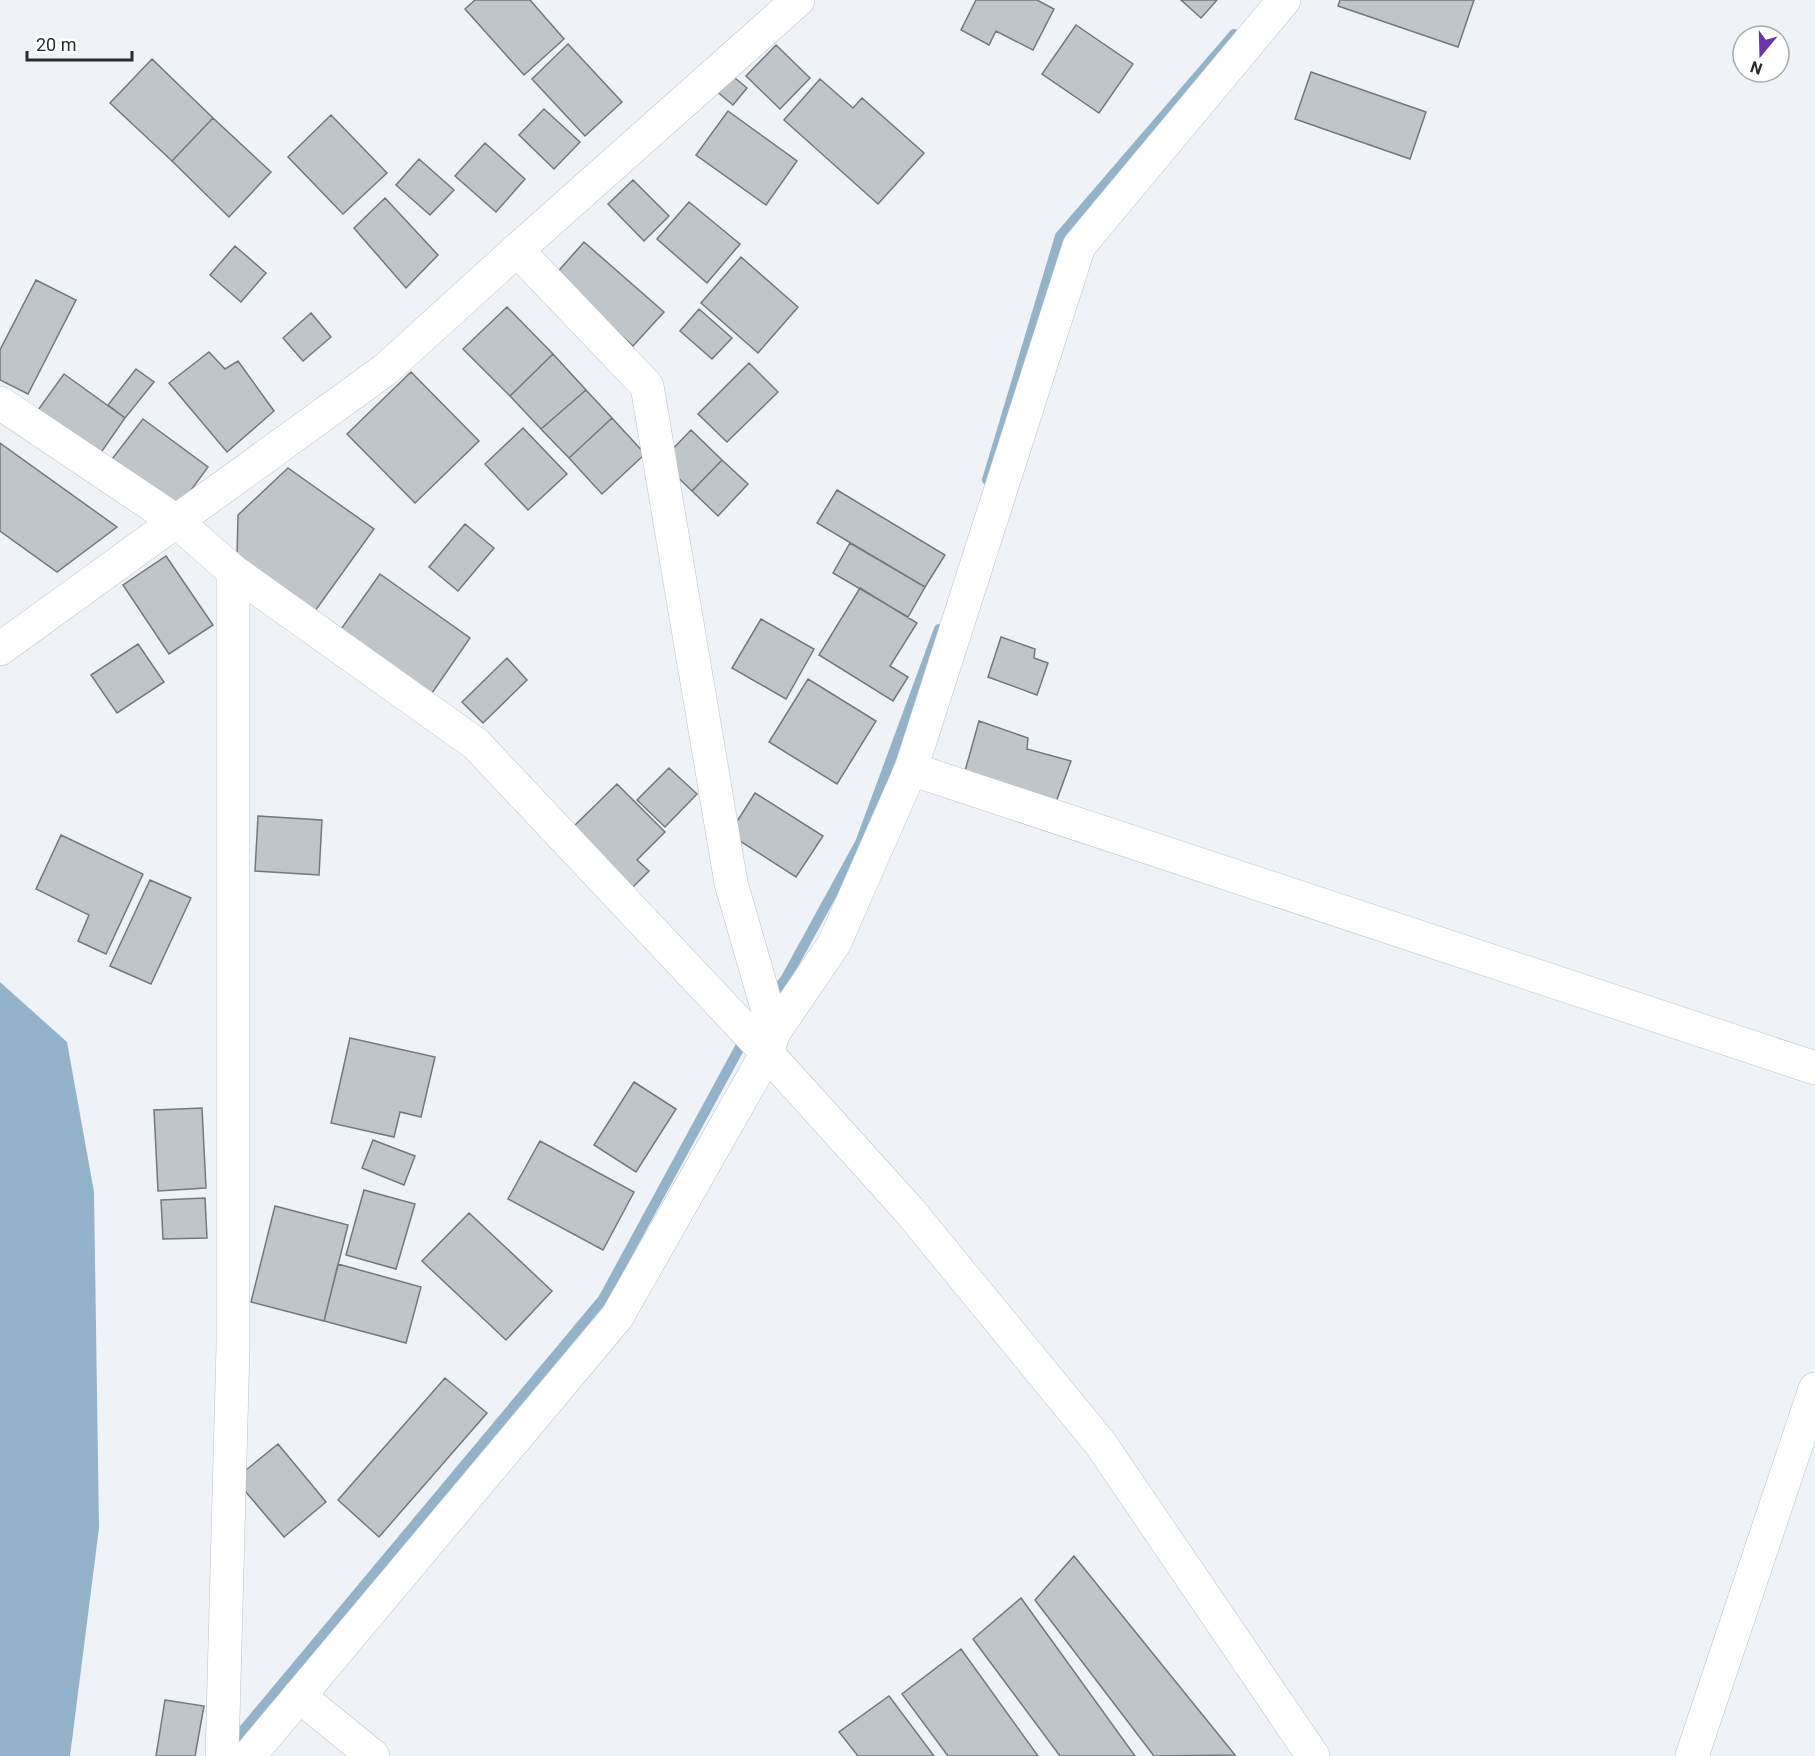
<svg xmlns="http://www.w3.org/2000/svg" width="1815" height="1756" font-family="Roboto,sans-serif">
<rect width="100%" height="100%" fill="#eff3f8"/>
<path fill="#93b3ca" d="M 0,982 L 67,1042 L 94,1192 L 99,1528 L 70,1756 L 0,1756 Z"/>
<g fill="none" stroke-linecap="round" stroke-linejoin="round">
<path stroke="#93b3ca" stroke-width="10" d="M 987,480 L 1060,236 L 1234,34
M 771,998 L 786,978 L 860,843 L 939,629
M 230,1746 L 603,1299 L 746,1036"/>
</g>
<path fill="#c0c5c9" stroke="#74787d" stroke-width="1.5" d="M 475,0 L 530,0 L 564,39 L 524,75 L 465,9 Z
M 976,0 L 1037,0 L 1054,9 L 1033,50 L 996,31 L 989,45 L 961,30 Z
M 1181,0 L 1217,0 L 1201,18 Z
M 1340,0 L 1474,0 L 1458,47 L 1338,6 Z
M 1076,25 L 1133,64 L 1099,113 L 1042,74 Z
M 568,44 L 622,102 L 585,136 L 532,79 Z
M 776,45 L 810,78 L 780,109 L 746,76 Z
M 152,59 L 213,118 L 172,161 L 110,103 Z
M 1311,72 L 1426,112 L 1410,159 L 1295,119 Z
M 729,73 L 747,88 L 733,105 L 715,90 Z
M 820,79 L 853,108 L 862,98 L 924,153 L 878,204 L 784,120 Z
M 544,109 L 580,142 L 554,169 L 519,135 Z
M 728,111 L 797,161 L 766,205 L 696,155 Z
M 331,115 L 387,173 L 343,214 L 288,157 Z
M 213,118 L 271,172 L 229,217 L 172,161 Z
M 485,143 L 525,179 L 496,212 L 455,176 Z
M 419,159 L 454,190 L 430,215 L 396,185 Z
M 633,180 L 669,216 L 644,241 L 608,204 Z
M 385,198 L 438,255 L 406,288 L 354,228 Z
M 689,202 L 740,244 L 707,283 L 657,239 Z
M 584,242 L 664,312 L 633,346 L 554,276 Z
M 235,246 L 266,273 L 241,302 L 210,275 Z
M 741,257 L 798,307 L 758,353 L 701,303 Z
M 36,280 L 76,300 L 28,394 L 0,380 L 0,350 Z
M 507,307 L 553,354 L 510,396 L 463,349 Z
M 699,309 L 732,338 L 712,359 L 680,331 Z
M 311,313 L 331,337 L 303,361 L 283,338 Z
M 209,352 L 225,369 L 238,361 L 274,411 L 227,452 L 169,383 Z
M 553,354 L 586,390 L 541,429 L 510,396 Z
M 749,363 L 778,392 L 727,442 L 698,414 Z
M 136,369 L 154,382 L 125,418 L 108,405 Z
M 411,372 L 479,441 L 415,503 L 347,434 Z
M 64,374 L 125,418 L 100,454 L 38,410 Z
M 586,390 L 612,418 L 569,458 L 541,429 Z
M 612,418 L 645,454 L 602,494 L 569,458 Z
M 143,419 L 208,467 L 178,508 L 112,459 Z
M 523,428 L 567,474 L 528,510 L 485,464 Z
M 691,430 L 722,460 L 692,491 L 661,461 Z
M 0,443 L 117,527 L 57,572 L 0,531 Z
M 722,460 L 748,484 L 718,516 L 692,491 Z
M 288,468 L 374,529 L 315,611 L 237,557 L 238,515 Z
M 837,490 L 945,555 L 925,587 L 817,523 Z
M 465,524 L 494,548 L 458,591 L 429,567 Z
M 850,543 L 925,587 L 908,617 L 833,573 Z
M 166,556 L 213,625 L 169,654 L 123,585 Z
M 380,574 L 470,638 L 430,696 L 339,632 Z
M 860,588 L 917,623 L 890,666 L 908,677 L 893,701 L 819,655 Z
M 761,619 L 814,649 L 786,699 L 732,668 Z
M 1001,637 L 1035,649 L 1034,658 L 1048,663 L 1037,695 L 988,677 Z
M 138,644 L 164,682 L 117,713 L 91,675 Z
M 507,658 L 527,680 L 483,723 L 462,702 Z
M 808,679 L 876,721 L 837,784 L 769,742 Z
M 979,721 L 1028,738 L 1027,749 L 1071,761 L 1056,802 L 965,771 Z
M 669,768 L 697,794 L 665,827 L 637,800 Z
M 617,784 L 665,832 L 637,860 L 649,871 L 631,889 L 571,829 Z
M 755,793 L 823,836 L 796,877 L 729,834 Z
M 258,816 L 322,820 L 319,875 L 255,871 Z
M 61,835 L 143,874 L 106,954 L 78,941 L 89,915 L 36,889 Z
M 150,880 L 191,898 L 151,984 L 110,966 Z
M 350,1038 L 435,1057 L 421,1117 L 400,1112 L 394,1137 L 331,1123 Z
M 634,1082 L 676,1109 L 636,1172 L 594,1145 Z
M 202,1108 L 206,1188 L 158,1191 L 154,1110 Z
M 373,1140 L 415,1156 L 404,1185 L 362,1168 Z
M 540,1141 L 634,1192 L 603,1250 L 508,1199 Z
M 364,1190 L 415,1204 L 396,1269 L 346,1255 Z
M 205,1198 L 207,1238 L 163,1239 L 161,1200 Z
M 275,1206 L 348,1225 L 324,1321 L 251,1302 Z
M 469,1213 L 552,1291 L 506,1340 L 422,1261 Z
M 338,1264 L 421,1287 L 406,1343 L 324,1321 Z
M 445,1378 L 487,1413 L 379,1537 L 338,1500 Z
M 278,1444 L 326,1502 L 284,1537 L 235,1479 Z
M 1074,1556 L 1235,1755 L 1154,1756 L 1035,1600 Z
M 1021,1598 L 1135,1756 L 1060,1756 L 973,1639 Z
M 961,1649 L 1038,1756 L 948,1756 L 902,1694 Z
M 889,1696 L 934,1756 L 858,1756 L 839,1732 Z
M 165,1700 L 204,1706 L 195,1756 L 156,1756 Z"/>
<g fill="none" stroke-linecap="round" stroke-linejoin="round">
<g stroke="#bdc2c6" stroke-width="34">
<path id="minor" d="M 517,250 L 647,386 L 731,883 L 774,1032
M 0,403 L 176,521 L 233,571 L 476,744 L 767,1053 L 908,1209 L 1100,1443 L 1313,1756
M 0,649 L 386,369 L 517,250 L 798,0
M 911,769 L 1815,1068
M 299,1696 L 373,1756
M 222,1756 L 233,1346 L 233,571
M 249,1756 L 617,1317 L 767,1053 L 774,1032 L 834,944 L 911,769 L 1079,246 L 1284,0
M 1692,1756 L 1815,1389"/>
</g>
<use href="#minor" stroke="#fff" stroke-width="33"/>
</g>
<g transform="translate(1761 54) rotate(199)"><circle r="28" fill="#ffffff" stroke="#a9aaab" stroke-width="1.5"/>
<path d="M0-4.5L10 22L0 15L-10 22Z" fill="#6e34aa"/>
<text y="-9" font-size="16" font-weight="bold" text-anchor="middle" fill="#292b2c">N</text>
</g>
<path d="M27 51v9h105v-9" fill="none" stroke="#292b2c" stroke-width="3"/>
<text x="36" y="51" font-size="18" fill="#292b2c" stroke="#ffffff" stroke-width="4.5" paint-order="stroke">20 m</text>
</svg>
